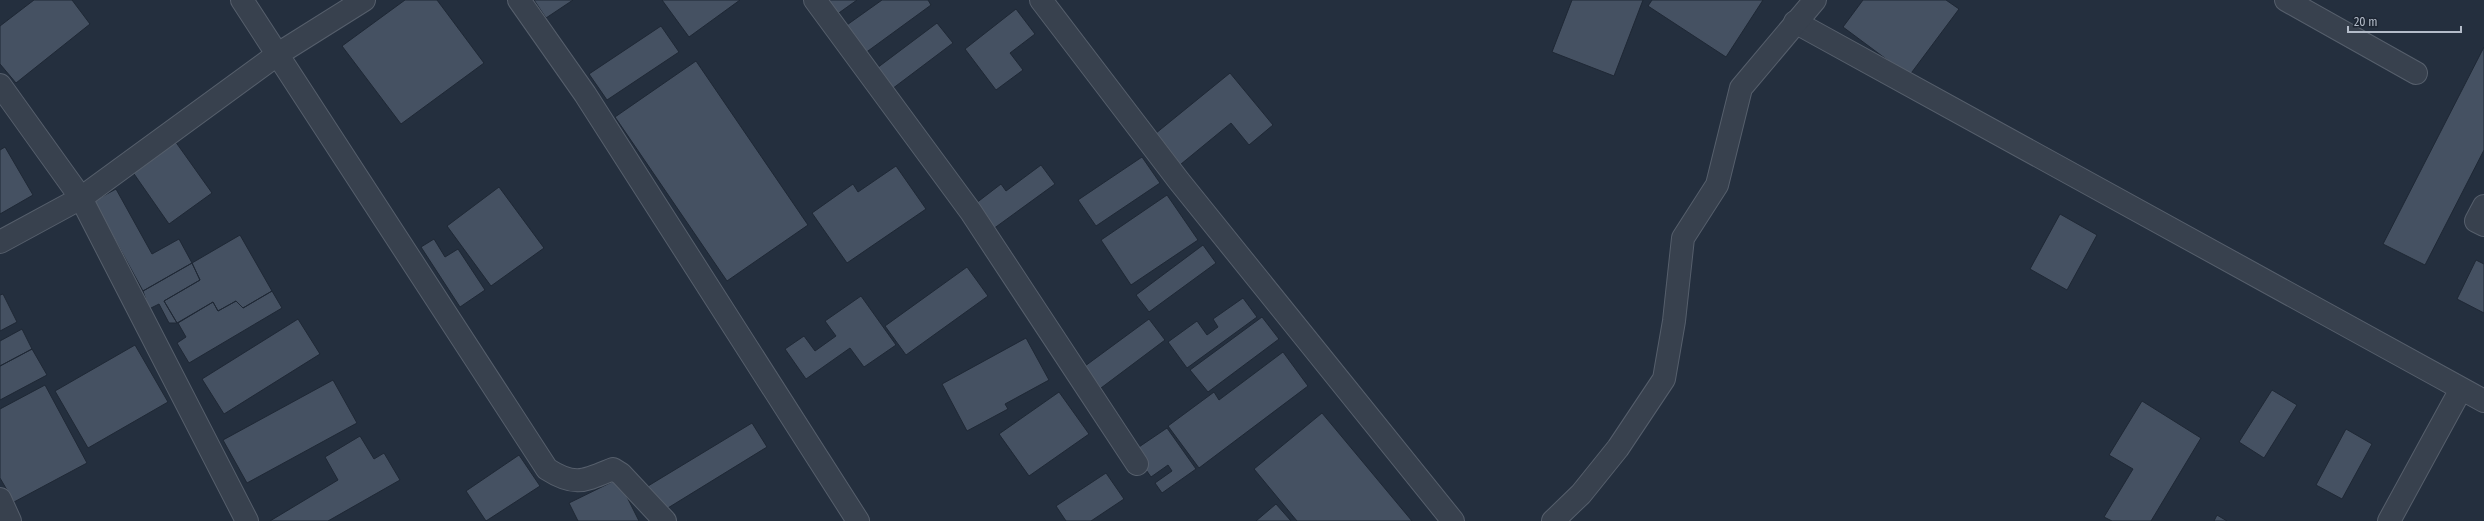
<svg xmlns="http://www.w3.org/2000/svg" width="2484" height="521" font-family="'Fira Sans Condensed',sans-serif">
<rect width="100%" height="100%" fill="#242f3e"/>
<path fill="#455162" stroke="#1f2835" d="M 34,0 L 72,0 L 90,24 L 16,83 L 0,64 L 0,26 Z
M 405,0 L 437,0 L 484,63 L 401,124 L 342,46 Z
M 534,0 L 573,0 L 546,18 Z
M 662,0 L 740,0 L 689,37 Z
M 824,0 L 857,0 L 836,15 Z
M 882,0 L 928,0 L 931,5 L 857,59 L 837,32 Z
M 1572,0 L 1643,0 L 1614,76 L 1552,52 Z
M 1652,0 L 1763,0 L 1726,57 L 1648,6 Z
M 1863,0 L 1946,0 L 1959,9 L 1909,76 L 1843,27 Z
M 1016,9 L 1035,34 L 1010,53 L 1023,70 L 996,90 L 965,49 Z
M 937,23 L 953,43 L 888,92 L 873,71 Z
M 661,26 L 679,52 L 607,100 L 589,74 Z
M 2484,47 L 2484,150 L 2425,265 L 2383,244 Z
M 696,61 L 808,225 L 727,281 L 615,117 Z
M 1230,73 L 1273,125 L 1249,145 L 1231,123 L 1175,169 L 1150,138 Z
M 175,141 L 212,193 L 169,224 L 132,171 Z
M 5,147 L 33,195 L 0,214 L 0,150 Z
M 1142,157 L 1160,183 L 1096,226 L 1078,200 Z
M 1041,165 L 1055,184 L 989,232 L 971,207 L 1001,184 L 1006,191 Z
M 896,166 L 926,209 L 847,263 L 812,213 L 853,184 L 858,192 Z
M 499,187 L 544,248 L 491,286 L 447,226 Z
M 116,189 L 152,254 L 179,239 L 192,263 L 143,291 L 94,201 Z
M 1167,195 L 1198,240 L 1131,285 L 1101,240 Z
M 2060,214 L 2097,235 L 2067,290 L 2030,269 Z
M 240,235 L 272,291 L 243,308 L 236,301 L 218,311 L 213,302 L 177,323 L 164,301 L 200,280 L 192,263 Z
M 434,239 L 445,257 L 458,249 L 485,290 L 460,307 L 421,247 Z
M 1203,245 L 1216,263 L 1149,312 L 1136,295 Z
M 2476,260 L 2484,264 L 2484,313 L 2457,299 Z
M 192,263 L 200,280 L 164,301 L 177,323 L 169,323 L 159,304 L 149,309 L 143,291 Z
M 967,267 L 988,296 L 906,355 L 885,326 Z
M 272,291 L 282,308 L 189,363 L 177,343 L 186,337 L 178,323 L 213,302 L 218,311 L 236,301 L 243,308 Z
M 3,294 L 17,322 L 0,331 L 0,295 Z
M 861,296 L 896,345 L 864,367 L 850,348 L 806,379 L 785,349 L 804,336 L 815,351 L 836,336 L 825,321 Z
M 1243,298 L 1257,317 L 1187,368 L 1168,342 L 1197,321 L 1207,335 L 1218,327 L 1213,319 Z
M 1262,317 L 1279,339 L 1208,392 L 1190,370 Z
M 298,319 L 320,354 L 224,414 L 202,379 Z
M 1149,319 L 1165,340 L 1097,391 L 1081,369 Z
M 22,329 L 32,349 L 0,366 L 0,341 Z
M 1026,338 L 1049,380 L 1005,404 L 1008,409 L 967,431 L 942,384 Z
M 135,345 L 168,402 L 88,448 L 55,391 Z
M 32,349 L 47,375 L 0,400 L 0,366 Z
M 1283,352 L 1308,386 L 1199,468 L 1168,426 L 1214,392 L 1219,400 Z
M 333,380 L 357,423 L 247,483 L 223,440 Z
M 45,385 L 87,463 L 14,502 L 0,478 L 0,409 Z
M 2272,390 L 2297,405 L 2264,458 L 2239,442 Z
M 1059,392 L 1089,434 L 1029,476 L 999,434 Z
M 2142,401 L 2201,438 L 2151,521 L 2112,521 L 2104,517 L 2133,469 L 2109,455 Z
M 1322,413 L 1412,521 L 1297,521 L 1254,469 Z
M 752,423 L 767,447 L 663,511 L 648,486 Z
M 1167,428 L 1196,469 L 1162,493 L 1155,483 L 1172,471 L 1168,465 L 1151,477 L 1133,451 Z
M 2346,429 L 2372,444 L 2342,499 L 2316,485 Z
M 360,436 L 374,459 L 384,453 L 400,480 L 328,521 L 270,521 L 338,480 L 325,457 Z
M 519,455 L 540,486 L 486,521 L 466,491 Z
M 1106,473 L 1124,499 L 1091,521 L 1066,521 L 1056,506 Z
M 618,479 L 639,521 L 578,521 L 569,503 Z
M 1276,504 L 1291,521 L 1256,521 Z
M 2217,515 L 2227,521 L 2214,521 Z"/>
<g fill="none" stroke-linecap="round" stroke-linejoin="round">
<g stroke="#565f6c" stroke-width="24">
<path id="minor" d="M 242,0 L 547,469 C 575,487 584,481 613,469 L 621,474 L 665,521
M 519,0 L 585,94 L 858,521
M 815,0 L 971,212 L 1137,464
M 1041,0 L 1179,181 L 1453,521
M 2286,0 L 2416,73
M 1795,22 L 2484,401
M 0,85 L 81,198 L 247,521
M 2484,206 L 2476,221 L 2484,225
M 0,242 L 81,198 L 278,54 L 364,0
M 0,499 L 10,521
M 2389,521 L 2461,389"/>
</g>
<g stroke="#565f6c" stroke-width="24">
<path id="tertiary" d="M 1553,521 L 1581,494 L 1618,448 L 1664,379 L 1674,321 L 1683,238 L 1717,185 L 1741,88 L 1815,0"/>
</g>
<use href="#minor" stroke="#38414e" stroke-width="22"/>
<use href="#tertiary" stroke="#38414e" stroke-width="22"/>
</g>
<path d="M2348 26v6h113v-6" fill="none" stroke="#b4bcc9" stroke-width="2"/>
<text x="2354" y="26" font-size="12" fill="#b4bcc9" stroke="#1d2633" stroke-width="3" paint-order="stroke">20 m</text>
</svg>
